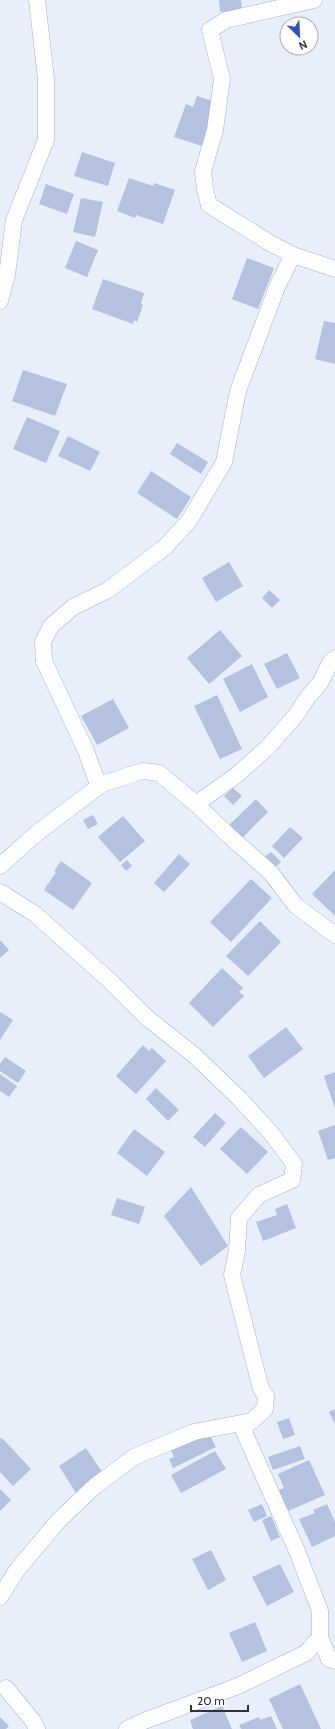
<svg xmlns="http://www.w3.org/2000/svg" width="335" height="1729" font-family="Cabin,sans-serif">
<rect width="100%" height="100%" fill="#e8eefa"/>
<path fill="#b4c2df" d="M 219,0 L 241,0 L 242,10 L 220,12 Z
M 197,96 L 218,103 L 202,146 L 174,137 L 186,104 L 193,107 Z
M 82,152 L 115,163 L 108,186 L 74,176 Z
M 129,178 L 153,186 L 154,183 L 175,190 L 163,224 L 136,215 L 135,218 L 117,211 Z
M 46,184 L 74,194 L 67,214 L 39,204 Z
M 81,198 L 103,202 L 95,237 L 73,232 Z
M 76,241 L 98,250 L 87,277 L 65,268 Z
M 247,258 L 274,268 L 258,309 L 232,299 Z
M 103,279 L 144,293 L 141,304 L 143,305 L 137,322 L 134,320 L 133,324 L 92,309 Z
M 324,321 L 335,323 L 335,364 L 315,359 Z
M 23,370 L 67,384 L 55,416 L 12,401 Z
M 27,417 L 60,431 L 46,463 L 13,449 Z
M 68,436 L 100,452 L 90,471 L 58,456 Z
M 177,443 L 208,462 L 201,474 L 170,454 Z
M 151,471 L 191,497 L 177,519 L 137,493 Z
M 229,562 L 243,586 L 216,602 L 202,578 Z
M 269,590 L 280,600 L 272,608 L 262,598 Z
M 220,630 L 242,656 L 209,684 L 187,658 Z
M 287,653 L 300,678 L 277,689 L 264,664 Z
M 252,664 L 268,697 L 240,712 L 223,679 Z
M 217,695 L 242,749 L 220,759 L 194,706 Z
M 113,699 L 129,728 L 97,745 L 81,716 Z
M 233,788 L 242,796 L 233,805 L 224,796 Z
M 256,799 L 268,812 L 241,839 L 228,826 Z
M 93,815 L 98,824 L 88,829 L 83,820 Z
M 123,816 L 145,841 L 120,862 L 98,837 Z
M 290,827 L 303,838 L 284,858 L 272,846 Z
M 271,852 L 281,862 L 273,869 L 263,858 Z
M 179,854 L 190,864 L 164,892 L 154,883 Z
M 127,860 L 132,866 L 126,871 L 121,865 Z
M 61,861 L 92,883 L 73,910 L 44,890 L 56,872 L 54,871 Z
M 335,870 L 335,916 L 312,894 Z
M 251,879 L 272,898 L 231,942 L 210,922 Z
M 260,921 L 281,942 L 248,976 L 226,956 Z
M 0,940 L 9,950 L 0,958 Z
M 222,968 L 243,988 L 239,992 L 244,996 L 213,1027 L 189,1003 Z
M 0,1012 L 13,1020 L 0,1040 Z
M 286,1027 L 303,1049 L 264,1078 L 248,1056 Z
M 143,1045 L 149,1051 L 152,1048 L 166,1061 L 136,1094 L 116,1076 Z
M 5,1057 L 26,1071 L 18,1083 L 0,1071 L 0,1064 Z
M 335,1072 L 335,1109 L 324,1076 Z
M 0,1074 L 17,1086 L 9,1097 L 0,1091 Z
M 156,1088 L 179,1110 L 168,1121 L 146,1099 Z
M 215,1113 L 226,1123 L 205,1147 L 193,1137 Z
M 335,1125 L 335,1158 L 328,1160 L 318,1131 Z
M 241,1127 L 268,1152 L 247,1174 L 220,1149 Z
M 134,1129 L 165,1152 L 147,1176 L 117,1153 Z
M 191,1187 L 228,1246 L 201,1266 L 164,1216 Z
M 117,1198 L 145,1207 L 139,1224 L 111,1215 Z
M 287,1204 L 296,1228 L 263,1241 L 256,1222 L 277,1215 L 275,1209 Z
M 335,1409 L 335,1424 L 329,1412 Z
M 289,1418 L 295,1435 L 283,1439 L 277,1422 Z
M 207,1430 L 216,1447 L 173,1468 L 169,1459 L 174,1457 L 170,1448 Z
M 2,1438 L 31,1469 L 13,1486 L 0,1472 L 0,1439 Z
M 300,1446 L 305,1459 L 273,1470 L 268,1457 Z
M 86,1448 L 104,1475 L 76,1493 L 59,1466 Z
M 215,1451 L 226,1469 L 181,1493 L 171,1475 Z
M 309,1460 L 325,1495 L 288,1511 L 279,1490 L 284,1488 L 278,1474 Z
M 0,1489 L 11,1500 L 0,1511 Z
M 262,1504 L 267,1516 L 254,1522 L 248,1510 Z
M 327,1504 L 335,1522 L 335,1536 L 312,1547 L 299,1519 L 315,1513 L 313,1510 Z
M 271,1516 L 280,1537 L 271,1541 L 262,1520 Z
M 211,1550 L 226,1580 L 208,1590 L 192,1559 Z
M 280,1564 L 294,1592 L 267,1606 L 252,1577 Z
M 255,1622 L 267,1651 L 242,1662 L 229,1633 Z
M 300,1684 L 321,1729 L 283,1729 L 269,1699 Z
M 222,1706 L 232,1729 L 193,1729 L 190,1720 Z
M 271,1716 L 277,1729 L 241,1729 L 239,1725 L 259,1717 L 260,1720 Z
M 0,1717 L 9,1726 L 6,1729 L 0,1729 Z"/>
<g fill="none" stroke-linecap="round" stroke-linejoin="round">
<g stroke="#a4b2cf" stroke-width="17">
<path id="street" d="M 314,0 L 226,20 L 210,30 L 222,79 L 215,130 L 203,171 L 205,189 L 209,205 L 270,243 L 293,255 L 335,269
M 0,301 L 7,275 L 14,220 L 46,140 L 46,79 L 37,0
M 99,787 L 86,751 L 44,661 L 43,642 L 51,626 L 73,607 L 108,590 L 165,547 L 189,521 L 224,462 L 238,391 L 277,287 L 293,255
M 196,804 L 226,833 L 271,873 L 296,906 L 335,935
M 0,866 L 37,833 L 102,784 L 143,771 L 159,773 L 196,804 L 238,774 L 269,746 L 296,715 L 307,698 L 320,683 L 330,663 L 335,658
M 0,892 L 35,914 L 110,981 L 146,1017 L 194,1055 L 240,1099 L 271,1133 L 294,1164 L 292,1180 L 259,1195 L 239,1218 L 237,1251 L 232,1275 L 261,1389 L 266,1396 L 265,1409 L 252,1421 L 194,1432 L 134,1457 L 95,1486 L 59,1520 L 17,1570 L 0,1597
M 320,1637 L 329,1659 L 335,1661
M 6,1688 L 33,1721 L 37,1729
M 127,1729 L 144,1721 L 238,1686 L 306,1653 L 320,1637 L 320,1611 L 297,1551 L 244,1432 L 248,1422"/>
</g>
<use href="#street" stroke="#fff" stroke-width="16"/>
</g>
<g transform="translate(299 36) rotate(156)"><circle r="19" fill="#ffffff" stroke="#abadb2"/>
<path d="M0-3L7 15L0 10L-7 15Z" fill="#2954c3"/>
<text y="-6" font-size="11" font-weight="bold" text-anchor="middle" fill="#2d333e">N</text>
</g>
<path d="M191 1705v6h57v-6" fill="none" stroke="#2d333e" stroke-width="2"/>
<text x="197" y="1705" font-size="12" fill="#2d333e" stroke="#ffffff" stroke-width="3" paint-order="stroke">20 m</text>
</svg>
